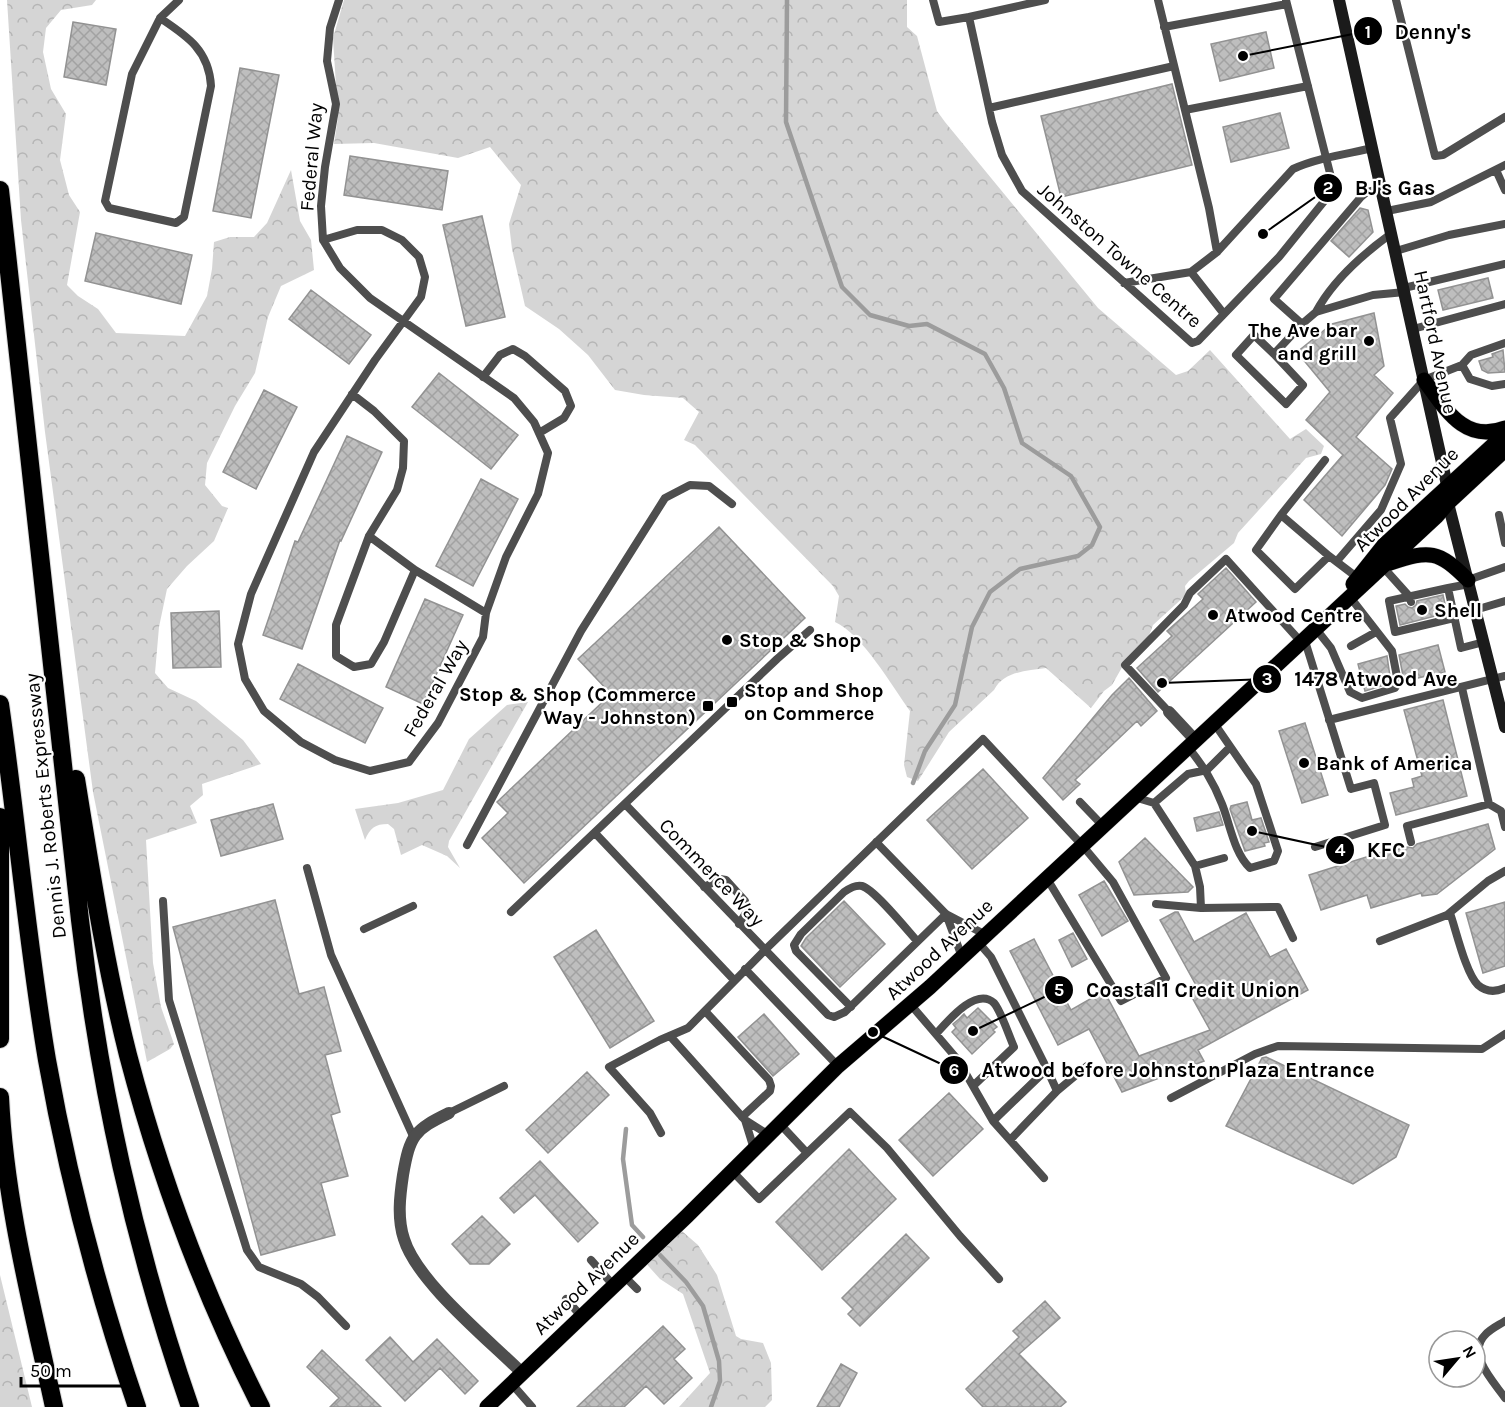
<svg xmlns="http://www.w3.org/2000/svg" width="1505" height="1407" font-family="Karla,sans-serif">
<defs>
<pattern id="forest-crowns" width="20" height="18" patternUnits="userSpaceOnUse" patternTransform="scale(1.5)"><rect width="20" height="18" fill="#d5d5d5"/><path d="M2 6a3 3 0 1 1 6 0M12 15a3 3 0 1 1 6 0" fill="none" stroke="#b5b5b5"/></pattern>
<pattern id="building-cross-hatch" width="8" height="8" patternUnits="userSpaceOnUse" patternTransform="scale(1.5)"><rect width="8" height="8" fill="#bebebe"/><path d="M0 0l8 8M0 8l8-8" fill="none" stroke="#a2a2a2"/></pattern>
</defs>
<rect width="100%" height="100%" fill="#fff"/>
<path fill="url(#forest-crowns)" d="M 7,0 L 96,0 L 92,5 L 61,10 L 46,28 L 43,52 L 51,89 L 66,114 L 60,160 L 69,195 L 80,212 L 67,285 L 78,296 L 98,309 L 116,333 L 185,336 L 207,296 L 212,269 L 214,242 L 230,237 L 254,237 L 267,223 L 291,170 L 300,221 L 311,240 L 314,270 L 281,286 L 268,317 L 255,373 L 235,406 L 207,463 L 205,485 L 222,506 L 228,508 L 214,541 L 187,566 L 167,589 L 159,627 L 155,673 L 168,688 L 196,701 L 243,740 L 261,764 L 202,784 L 203,795 L 190,806 L 197,823 L 146,840 L 153,963 L 161,1007 L 174,1044 L 170,1049 L 147,1062 L 93,792 L 45,432 L 21,220 Z
M 344,0 L 907,0 L 907,27 L 917,36 L 937,111 L 945,122 L 1098,308 L 1176,375 L 1188,371 L 1210,350 L 1290,439 L 1306,429 L 1324,446 L 1321,454 L 1306,458 L 1238,533 L 1234,543 L 1189,581 L 1185,586 L 1186,595 L 1153,625 L 1147,641 L 1125,662 L 1112,685 L 1104,691 L 1091,708 L 1046,668 C 1027,671 1004,671 994,690 L 949,732 L 918,781 L 907,777 L 904,765 L 910,711 C 892,686 862,634 835,622 L 839,596 L 833,586 L 695,445 L 684,440 L 699,412 L 683,398 L 644,395 L 615,390 L 588,355 L 559,329 L 525,306 L 512,249 L 509,224 L 521,185 L 490,147 L 458,158 L 374,143 L 334,144 L 338,118 L 333,38 Z
M 528,702 L 449,841 L 448,847 L 460,868 L 447,856 L 422,845 L 401,855 L 394,829 L 388,824 C 375,824 370,828 365,840 L 355,809 L 398,803 L 443,790 L 469,739 L 507,705 Z
M 675,1225 L 698,1245 L 717,1275 L 736,1336 L 741,1339 L 763,1343 L 771,1363 L 772,1400 L 765,1407 L 679,1407 L 710,1373 L 683,1294 L 660,1279 L 642,1259 Z
M 0,1275 L 32,1407 L 0,1407 Z"/>
<g fill="none" stroke-linecap="round" stroke-linejoin="round">
<path stroke="#9c9c9c" stroke-width="4.5" d="M 787,0 L 786,122 L 842,287 L 870,315 L 909,326 L 927,324 L 985,354 L 1004,388 L 1022,443 L 1071,476 L 1100,527 L 1092,545 L 1078,556 L 1020,569 L 990,592 L 972,627 L 955,705 L 925,751 L 913,783
M 626,1129 L 623,1159 L 632,1225 L 643,1237
M 660,1255 L 686,1282 L 703,1306 L 719,1361 L 720,1381 L 711,1407"/>
</g>
<path fill="url(#building-cross-hatch)" stroke="#929292" stroke-width="1.5" d="M 73,22 L 116,29 L 106,85 L 64,77 Z
M 1266,32 L 1274,68 L 1220,81 L 1211,44 Z
M 240,68 L 279,75 L 251,218 L 213,211 Z
M 1172,84 L 1192,165 L 1061,197 L 1041,116 Z
M 1280,113 L 1289,148 L 1231,162 L 1223,127 Z
M 350,156 L 448,171 L 442,210 L 344,195 Z
M 1360,208 L 1368,210 L 1373,232 L 1349,257 L 1331,241 Z
M 482,216 L 505,317 L 466,326 L 443,225 Z
M 96,233 L 192,255 L 181,304 L 85,281 Z
M 1488,278 L 1493,298 L 1443,310 L 1438,290 Z
M 311,290 L 371,335 L 349,364 L 289,319 Z
M 1374,313 L 1384,366 L 1374,375 L 1393,393 L 1356,437 L 1392,469 L 1385,485 L 1342,536 L 1304,500 L 1343,455 L 1306,420 L 1330,392 L 1297,352 L 1332,324 Z
M 1503,350 L 1505,372 L 1488,373 L 1482,370 L 1479,361 L 1493,357 L 1492,354 Z
M 439,373 L 518,435 L 491,469 L 412,407 Z
M 264,390 L 297,407 L 256,489 L 223,472 Z
M 347,436 L 382,452 L 341,541 L 340,540 L 302,649 L 263,635 L 295,541 L 298,542 Z
M 481,479 L 518,499 L 473,586 L 436,566 Z
M 719,527 L 805,618 L 524,883 L 482,838 L 508,813 L 497,802 L 611,694 L 578,659 Z
M 1226,568 L 1256,602 L 1158,692 L 1137,668 L 1172,636 L 1167,631 L 1203,599 L 1198,594 Z
M 1443,595 L 1447,613 L 1400,625 L 1396,606 L 1405,604 L 1408,607 L 1412,608 L 1416,605 L 1417,601 Z
M 425,599 L 463,615 L 423,704 L 386,687 Z
M 219,611 L 221,667 L 173,668 L 171,613 Z
M 1438,645 L 1445,672 L 1404,681 L 1399,655 Z
M 1387,656 L 1391,683 L 1365,691 L 1358,664 Z
M 298,664 L 383,708 L 365,743 L 280,699 Z
M 1129,678 L 1157,711 L 1141,726 L 1137,721 L 1075,780 L 1080,784 L 1063,800 L 1043,778 L 1112,695 Z
M 1443,700 L 1467,796 L 1396,815 L 1390,793 L 1414,787 L 1412,779 L 1422,776 L 1404,710 Z
M 1305,723 L 1328,795 L 1302,803 L 1279,731 Z
M 983,769 L 1028,818 L 972,869 L 927,820 Z
M 1247,802 L 1252,820 L 1261,818 L 1269,842 L 1264,843 L 1265,846 L 1245,851 L 1230,809 L 1231,806 Z
M 273,804 L 283,839 L 221,856 L 211,820 Z
M 1219,812 L 1223,825 L 1197,831 L 1194,818 Z
M 1488,824 L 1495,849 L 1437,894 L 1422,896 L 1421,893 L 1371,908 L 1367,895 L 1321,910 L 1309,875 L 1395,848 L 1395,850 L 1407,847 L 1413,848 L 1417,844 Z
M 1145,838 L 1193,887 L 1188,892 L 1134,895 L 1119,862 Z
M 1104,881 L 1128,921 L 1102,936 L 1079,895 Z
M 275,900 L 299,994 L 324,987 L 341,1051 L 325,1055 L 340,1112 L 331,1115 L 348,1176 L 321,1183 L 335,1235 L 261,1255 L 173,927 Z
M 844,901 L 885,944 L 840,987 L 801,946 L 806,938 Z
M 1505,902 L 1505,966 L 1483,973 L 1466,913 Z
M 1175,912 L 1178,912 L 1194,942 L 1246,913 L 1270,957 L 1286,949 L 1308,990 L 1198,1050 L 1204,1061 L 1122,1092 L 1089,1029 L 1058,1045 L 1010,951 L 1034,939 L 1071,1010 L 1104,991 L 1139,1056 L 1210,1030 L 1189,992 L 1197,987 L 1160,920 Z
M 596,930 L 654,1021 L 610,1048 L 554,957 Z
M 1073,933 L 1087,959 L 1072,967 L 1059,940 Z
M 978,1008 L 997,1027 L 993,1030 L 995,1032 L 972,1054 L 952,1032 L 956,1028 L 953,1024 L 959,1019 L 964,1014 L 967,1018 Z
M 764,1014 L 799,1054 L 773,1076 L 738,1037 Z
M 1266,1057 L 1409,1125 L 1396,1157 L 1353,1184 L 1226,1126 L 1262,1058 Z
M 587,1072 L 609,1095 L 548,1153 L 526,1130 Z
M 949,1093 L 983,1129 L 933,1176 L 899,1140 Z
M 849,1149 L 896,1199 L 822,1270 L 776,1222 Z
M 540,1161 L 598,1223 L 578,1242 L 535,1195 L 514,1213 L 500,1198 Z
M 482,1216 L 510,1244 L 489,1264 L 470,1264 L 452,1244 Z
M 906,1234 L 929,1258 L 860,1326 L 848,1314 L 853,1309 L 842,1298 Z
M 1045,1301 L 1060,1318 L 1019,1354 L 1066,1402 L 1060,1407 L 983,1407 L 966,1389 L 1019,1337 L 1013,1331 Z
M 663,1326 L 685,1349 L 674,1359 L 692,1378 L 664,1404 L 646,1386 L 624,1407 L 577,1407 Z
M 390,1337 L 413,1362 L 437,1339 L 478,1381 L 465,1394 L 440,1368 L 405,1401 L 366,1360 Z
M 322,1350 L 381,1407 L 330,1407 L 339,1398 L 307,1367 Z
M 841,1364 L 857,1373 L 839,1407 L 817,1407 Z"/>
<g fill="none" stroke-linecap="round" stroke-linejoin="round">
<g stroke="#dbdbdb" stroke-width="16">
<path id="primary" d="M 1424,380 C 1445,408 1464,444 1505,428
M 1390,563 C 1430,550 1438,550 1468,580
M 1353,584 L 1384,545 L 1505,434
M 487,1407 L 687,1216 L 838,1066 L 930,987 L 1437,516 L 1448,503 L 1505,450"/>
</g>
<g stroke="#dbdbdb" stroke-width="20">
<path id="motorway" d="M 0,190 L 80,920 C 100,1090 134,1245 190,1407
M 0,704 C 17,822 27,942 47,1060 C 68,1178 98,1293 137,1407
M 76,779 C 91,871 105,964 128,1055 C 160,1177 204,1295 261,1407
M 0,817 L 0,1039
M 0,1097 C 5,1203 32,1305 54,1407"/>
</g>
<path stroke="#4e4e4e" stroke-width="8" d="M 933,0 L 939,22 L 969,17 L 992,122 L 1002,155 L 1022,191 L 1192,343 L 1198,341 L 1279,257 L 1334,189 L 1286,0
M 1158,0 L 1209,208 L 1217,252
M 1396,0 L 1435,156 L 1443,155 L 1505,117
M 969,17 L 1045,0
M 160,18 C 187,36 209,50 211,86 L 184,217 L 176,223 L 109,208 L 105,201 L 132,74 L 160,18 L 179,0
M 1164,27 L 1287,4
M 989,108 L 1174,66
M 1185,110 L 1308,86
M 1496,170 L 1505,190
M 1387,211 L 1431,202 L 1505,165
M 323,240 L 357,230 L 382,230 L 402,240 L 419,257 L 425,277 L 421,297 L 375,360 L 314,452 L 251,594 L 238,644 L 245,679 L 264,711 L 301,742 L 335,760 L 370,771 L 409,762 L 438,723 L 483,637 L 486,613 L 506,557 L 538,494 L 548,453 L 534,422 L 514,398 L 370,298 L 340,268 L 323,240 L 321,206 L 325,167 L 336,104 L 327,61 L 330,28 L 339,0
M 1396,251 L 1449,235 L 1505,224
M 1191,272 L 1224,314
M 1124,283 L 1191,272 L 1217,252 L 1293,169 C 1317,158 1347,154 1373,148
M 1404,288 L 1505,264
M 1316,312 C 1333,280 1363,254 1392,233
M 1302,324 L 1274,299 L 1361,197 L 1367,192 L 1382,188
M 1413,329 L 1505,304
M 1274,354 L 1303,385 L 1286,404 L 1236,355 L 1254,335 L 1274,354 L 1302,324 L 1316,312 L 1373,295 L 1405,292
M 1462,365 L 1470,379 L 1492,386 L 1505,384
M 483,377 L 500,355 L 513,349 L 525,356 L 565,391 L 571,406 L 564,418 L 539,433
M 352,394 L 374,411 L 404,441 L 403,468 L 397,490 L 369,536 L 336,625 L 336,656 L 354,667 L 371,664 L 384,642 L 415,570 L 369,536
M 1325,460 L 1281,515 L 1329,556 L 1358,578
M 1281,515 L 1256,550 L 1295,589 L 1329,556
M 1499,515 L 1505,543
M 1337,561 L 1381,510 L 1401,464 L 1390,418 L 1424,380 L 1462,365 L 1471,355 L 1505,343
M 1383,567 L 1409,596 L 1411,602
M 415,570 L 486,613
M 1468,580 L 1505,567
M 1469,584 L 1448,588 L 1461,648 L 1484,642
M 1448,588 L 1389,601 L 1395,632 L 1454,618
M 1475,610 L 1505,601
M 1316,629 L 1331,648 L 1350,692 L 1362,698 L 1395,688 L 1398,682 L 1392,651 L 1350,597
M 1305,641 L 1351,789 L 1374,783 L 1385,825 L 1315,847
M 1351,646 L 1376,632
M 1462,688 L 1489,804
M 1169,712 L 1125,665 L 1184,605 L 1190,593 L 1226,559 L 1302,643
M 1329,720 L 1505,676
M 1188,747 C 1203,766 1213,781 1222,804 C 1230,824 1234,853 1250,868 L 1274,861 L 1278,851 L 1256,784 L 1214,723
M 1134,797 L 1154,803 L 1188,774 L 1207,770 L 1230,747
M 1080,802 L 1103,826
M 1154,803 L 1195,866 L 1224,858
M 625,804 L 828,1015 L 834,1017 L 845,1012 L 946,914
M 595,833 L 734,980
M 876,842 L 946,914 L 986,935
M 1411,842 L 1407,826 L 1489,804 L 1501,811 L 1505,827
M 467,845 L 581,631 L 665,498 L 690,485 L 709,486 L 732,504
M 1195,866 L 1200,887 L 1201,908 L 1278,907 L 1293,938
M 307,868 L 331,955 L 413,1136
M 704,887 L 720,879 L 726,880 L 745,901 L 747,911 L 739,924
M 163,901 L 169,1000 L 247,1250 L 259,1267 L 301,1284 L 318,1297 L 346,1326
M 1156,904 L 1201,908
M 511,912 L 777,659 L 810,630
M 1450,913 C 1456,930 1466,974 1478,985 C 1486,992 1496,992 1505,988
M 946,914 L 962,957
M 364,929 L 413,906
M 1380,941 L 1447,915 L 1488,881 L 1505,871
M 745,969 L 838,1066
M 911,1005 L 958,1060 L 993,1121 L 1047,1069 L 991,957 L 978,942
M 851,1007 L 796,951 L 794,945 L 801,934 L 844,892 C 850,888 855,885 862,886 C 874,889 908,931 917,941
M 705,1011 L 769,1080 L 771,1086 L 770,1091 L 742,1117
M 936,1034 C 947,1022 976,986 994,1003 C 1001,1011 1009,1036 1014,1047 L 973,1086
M 670,1036 L 745,1120 L 769,1135
M 1057,1091 L 1087,1066
M 1171,1098 L 1255,1054 L 1278,1046 L 1482,1049 L 1505,1034
M 449,1113 L 504,1086
M 745,1120 L 754,1149
M 993,1121 L 1044,1178
M 780,1124 L 807,1153 L 850,1112 L 887,1148 L 960,1236 L 999,1279
M 661,1133 L 650,1113 L 609,1067 L 660,1040 L 688,1028 L 764,951 L 983,739 L 1082,845 L 1113,882 L 1166,978 L 1121,1001 L 1046,877
M 1010,1140 L 1057,1091 L 1047,1069
M 732,1171 L 759,1199 L 807,1153
M 591,1260 L 614,1286
M 624,1276 L 637,1289
M 566,1299 L 581,1316
M 1505,1321 C 1499,1325 1490,1329 1485,1335 C 1466,1354 1494,1382 1505,1398
M 511,1383 L 532,1407"/>
<path stroke="#4e4e4e" stroke-width="12" d="M 1169,712 L 1196,741
M 449,1113 C 414,1130 410,1135 403,1175 C 400,1195 397,1218 404,1239 C 417,1282 489,1340 522,1373"/>
<path stroke="#1b1b1b" stroke-width="12" d="M 1339,0 L 1447,485 L 1448,503 L 1505,727"/>
<use href="#primary" stroke="#000" stroke-width="15"/>
<use href="#motorway" stroke="#000" stroke-width="18"/>
</g>
<g fill="#000" stroke="#fff" stroke-width="2">
<circle cx="1369" cy="341" r="6"/>
<circle cx="1422" cy="610" r="6"/>
<circle cx="1213" cy="615" r="6"/>
<circle cx="727" cy="640" r="6"/>
<rect x="726" y="696" width="12" height="12" rx="3"/>
<rect x="702" y="700" width="12" height="12" rx="3"/>
<circle cx="1304" cy="763" r="6"/>
</g>
<g text-anchor="middle" stroke-width="4.5" stroke-linejoin="round" paint-order="stroke">
<g font-size="20" fill="#000" stroke="#fff">
<text transform="translate(311 157) rotate(-85)" y="7">Federal Way</text>
<text transform="translate(1120 255) rotate(41)" y="7">Johnston Towne Centre</text>
<text transform="translate(1436 342) rotate(78)" y="7">Hartford Avenue</text>
<text transform="translate(1406 499) rotate(-45)" y="7">Atwood Avenue</text>
<text transform="translate(435 688) rotate(-60)" y="7">Federal Way</text>
<text transform="translate(45 806) rotate(-96)" y="7">Dennis J. Roberts Expressway</text>
<text transform="translate(712 872) rotate(46)" y="7">Commerce Way</text>
<text transform="translate(939 949) rotate(-43)" y="7">Atwood Avenue</text>
<text transform="translate(586 1283) rotate(-44)" y="7">Atwood Avenue</text>
</g>
<g font-size="20" font-weight="bold" fill="#000" stroke="#fff" text-anchor="start">
<text x="1357" y="337" text-anchor="end">The Ave bar<tspan x="1357" dy="23">and grill</tspan></text>
<text x="1434" y="617">Shell</text>
<text x="1225" y="622">Atwood Centre</text>
<text x="739" y="647">Stop &amp; Shop</text>
<text x="744" y="697">Stop and Shop<tspan x="744" dy="23">on Commerce</tspan></text>
<text x="696" y="701" text-anchor="end">Stop &amp; Shop (Commerce<tspan x="696" dy="23">Way - Johnston)</tspan></text>
<text x="1316" y="770">Bank of America</text>
</g>
</g>
<path fill="none" stroke="#000" stroke-width="2" d="M1243 56L1368 31M1263 234L1328 188M1162 683L1267 679M1252 831L1340 850M973 1031L1059 990M873 1032L954 1070"/>
<g fill="#000" stroke="#fff" stroke-width="2">
<circle cx="1243" cy="56" r="6"/>
<circle cx="1263" cy="234" r="6"/>
<circle cx="1162" cy="683" r="6"/>
<circle cx="1252" cy="831" r="6"/>
<circle cx="973" cy="1031" r="6"/>
<circle cx="873" cy="1032" r="6"/>
<circle cx="1368" cy="31" r="15"/>
<circle cx="1328" cy="188" r="15"/>
<circle cx="1267" cy="679" r="15"/>
<circle cx="1340" cy="850" r="15"/>
<circle cx="1059" cy="990" r="15"/>
<circle cx="954" cy="1070" r="15"/>
</g>
<g font-size="18" text-anchor="middle" font-weight="bold" fill="#fff">
<text x="1368" y="38">1</text>
<text x="1328" y="194">2</text>
<text x="1267" y="685">3</text>
<text x="1340" y="856">4</text>
<text x="1059" y="996">5</text>
<text x="954" y="1076">6</text>
</g>
<g font-size="21" text-anchor="middle" font-weight="bold" fill="#000" stroke="#fff" stroke-width="4.5" stroke-linejoin="round" paint-order="stroke">
<text x="1433" y="39">Denny's</text>
<text x="1395" y="195">BJ's Gas</text>
<text x="1376" y="686">1478 Atwood Ave</text>
<text x="1386" y="857">KFC</text>
<text x="1193" y="997">Coastal1 Credit Union</text>
<text x="1178" y="1077">Atwood before Johnston Plaza Entrance</text>
</g>
<g transform="translate(1457 1359) rotate(61)"><circle r="28" fill="#ffffff" stroke="#999999" stroke-width="1.5"/>
<path d="M0-4.5L10 22L0 15L-10 22Z" fill="#000000"/>
<text y="-9" font-size="16" font-weight="bold" text-anchor="middle" fill="#000000">N</text>
</g>
<path d="M21 1377v9h105v-9" fill="none" stroke="#000000" stroke-width="3"/>
<text x="30" y="1377" font-size="18" fill="#000000" stroke="#ffffff" stroke-width="4.5" paint-order="stroke">50 m</text>
</svg>
